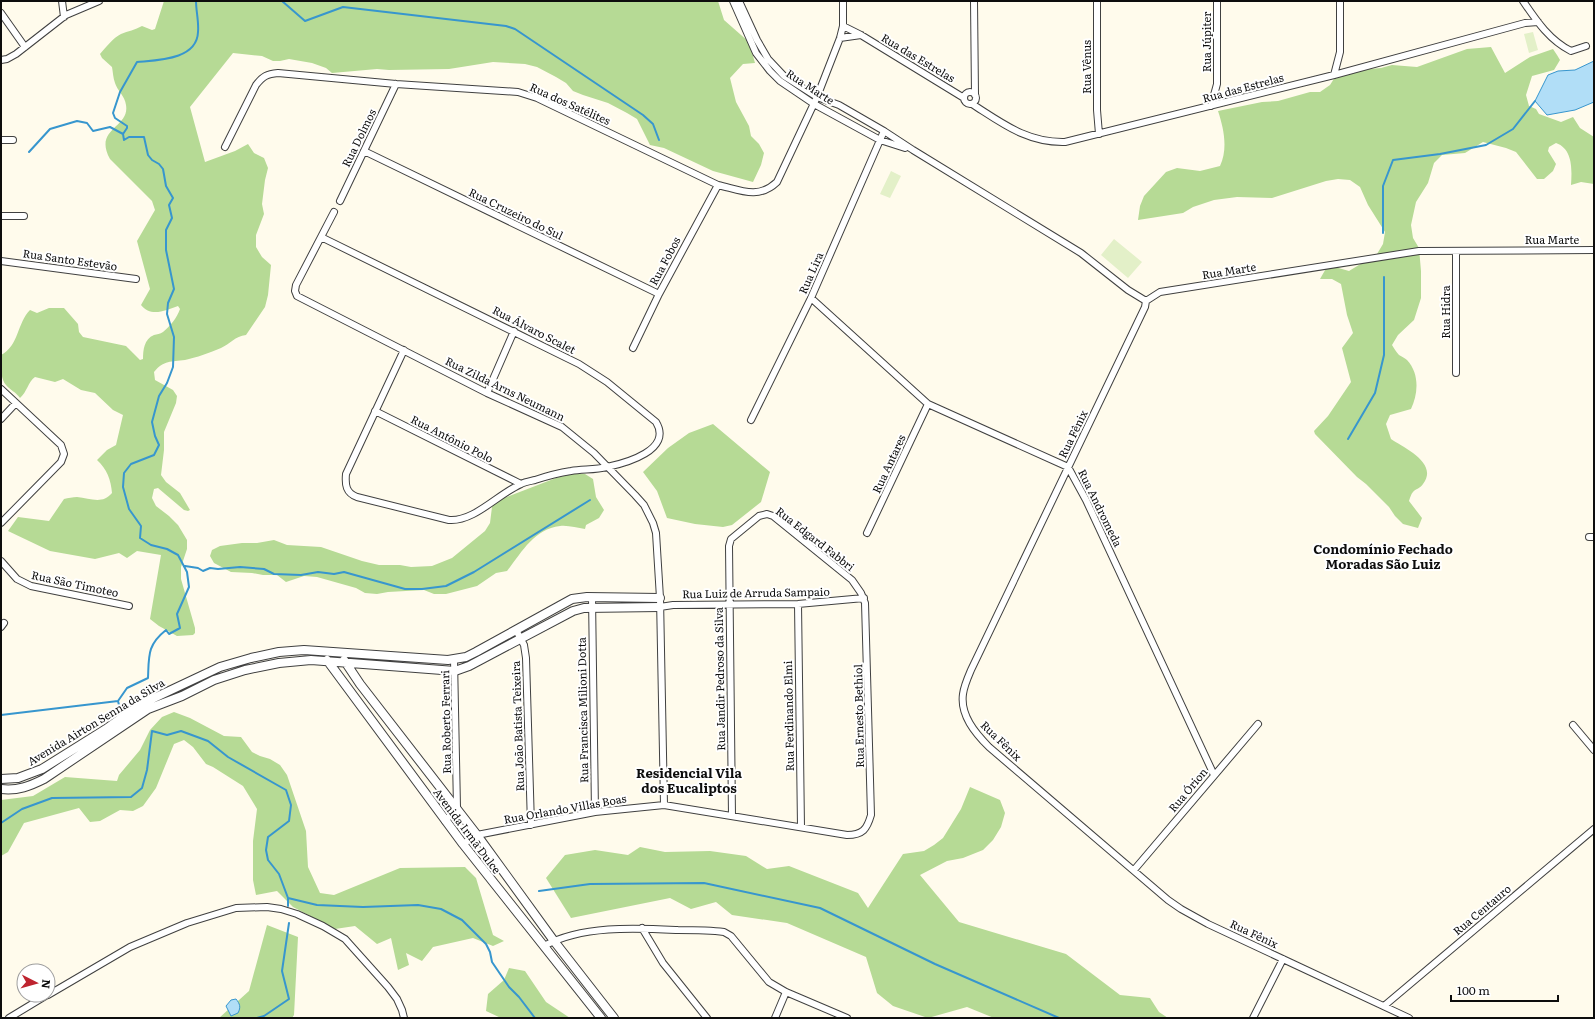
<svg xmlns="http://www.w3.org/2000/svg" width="1595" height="1019" font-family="Literata,serif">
<rect width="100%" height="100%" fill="#fffbec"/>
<path fill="#b6da95" d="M 164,1 L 718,1 L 724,20 L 749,42 L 755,63 L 743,64 L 730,78 L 736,102 L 749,126 L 751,136 L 759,144 L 764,153 L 761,165 L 753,182 L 713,171 L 664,148 L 650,145 L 637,119 L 627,113 L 608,103 L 583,95 L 573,91 L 566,83 L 556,77 L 537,67 L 525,64 L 493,62 L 449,69 L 389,70 L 377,69 L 332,73 L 326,68 L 312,63 L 289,59 L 280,61 L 273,61 L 262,56 L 233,53 L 190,107 L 205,162 L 235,151 L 248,144 L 254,153 L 264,158 L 268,168 L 265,180 L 262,204 L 264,214 L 256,235 L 256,247 L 262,257 L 271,265 L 268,295 L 265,307 L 246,335 C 235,336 230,344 221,348 C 212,352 195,358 185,360 C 171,362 164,360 154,372 L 155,380 L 173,390 L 177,396 L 176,403 L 164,432 L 164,450 L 161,475 L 166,482 L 180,493 L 190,510 L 188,511 L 184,510 L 158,488 L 154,489 L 152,498 L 156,506 L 169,516 L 178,525 L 187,540 L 187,549 L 181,567 L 181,579 L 195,628 L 195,633 L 193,635 L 177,636 L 159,626 L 150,619 L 161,555 L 137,551 L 127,558 L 119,553 L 95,559 L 50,551 L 8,531 L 18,517 L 49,521 L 64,499 C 68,498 73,497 77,497 C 90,498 102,505 112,493 C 111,480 107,469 97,460 L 107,450 L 116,445 L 123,415 L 113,410 L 95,393 L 81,390 L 63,379 L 55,382 L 35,377 C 28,382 27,392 20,398 C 16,392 10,390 6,385 C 0,378 1,365 1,355 C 19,346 17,323 30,310 L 37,313 L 49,308 L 64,308 L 78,324 L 79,332 L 83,337 L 126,346 L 140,360 L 143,359 C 143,350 144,339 154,335 C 157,334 160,334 163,332 C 170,326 177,318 180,309 L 178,306 C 166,310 151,318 141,305 L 150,289 L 137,241 L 155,210 L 152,201 L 110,159 C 93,128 130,128 126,105 C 125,96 117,90 115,83 C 113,78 113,72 112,67 L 102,58 L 100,54 C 106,47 113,38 121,34 C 128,31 135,30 142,26 L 152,30 L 155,29 Z
M 1491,47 L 1505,73 L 1530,57 L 1553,49 L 1557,55 L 1560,60 L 1554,70 L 1532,76 L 1526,95 L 1529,106 L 1536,109 L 1539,114 L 1561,122 L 1573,117 L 1580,128 L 1594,137 L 1594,184 L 1581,182 L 1571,185 C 1572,170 1573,149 1556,143 L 1549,147 L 1548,151 L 1556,164 L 1553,171 L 1544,179 L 1537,179 L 1516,152 L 1506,148 L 1483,142 L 1465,153 L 1442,155 L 1434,163 L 1428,183 L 1416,202 L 1411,225 L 1413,238 L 1419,248 L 1421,271 L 1421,298 L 1414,320 L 1398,335 L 1392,345 C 1394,348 1396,352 1399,355 C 1402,357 1405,358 1407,360 C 1420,374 1418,394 1411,409 L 1390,415 L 1386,424 L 1391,439 C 1404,448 1439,463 1423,484 C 1421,488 1415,489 1413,492 C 1411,494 1410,498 1409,501 L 1422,518 L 1418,528 L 1403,524 L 1395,516 L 1389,507 L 1366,484 L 1357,477 L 1315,434 L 1314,431 L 1328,416 L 1351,382 L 1342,348 L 1353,333 L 1347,315 L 1341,284 L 1332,279 L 1320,279 L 1328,265 L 1349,271 L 1377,254 L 1383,244 L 1385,232 L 1368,205 L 1360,187 L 1350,180 L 1338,179 L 1326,181 L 1272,198 L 1237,197 L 1214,200 L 1193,207 L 1183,213 L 1138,220 L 1140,206 L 1144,196 L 1166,172 L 1177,168 L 1200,171 L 1220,166 C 1228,149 1224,129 1218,111 L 1262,102 L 1278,101 L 1310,92 L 1320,92 L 1330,85 L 1337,74 L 1358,70 L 1381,68 L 1392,65 L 1417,67 L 1467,49 Z
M 713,424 L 770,472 L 761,502 L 732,525 L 723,527 L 695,524 L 667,518 L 657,491 L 643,472 L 668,448 L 689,433 Z
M 575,473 L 585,474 L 593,479 L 596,497 L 604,510 L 599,518 L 586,525 L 585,529 C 577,528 568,525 560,526 C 534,529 522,552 507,571 L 496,573 L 477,586 L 446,594 L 434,594 L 424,590 L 388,592 L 377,594 L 365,593 L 356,588 L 317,577 L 304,576 L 286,582 L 277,575 L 263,575 L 252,573 L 231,572 L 214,563 L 210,556 L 212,550 L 220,546 L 242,543 L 257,543 L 274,540 L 287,545 L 321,547 L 362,561 L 379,565 L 400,565 L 411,567 L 432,566 L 452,558 L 485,531 L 490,523 L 492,507 L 496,501 L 556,478 Z
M 174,712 L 190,718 L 224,736 L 241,737 L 252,752 L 260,756 L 270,759 L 280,765 L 287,775 L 306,831 L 308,867 L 320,893 L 334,895 L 400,868 L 465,867 L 476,878 L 493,935 L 504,941 L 493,946 L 473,938 L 433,947 L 422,961 L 406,953 L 409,965 L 398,970 L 391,938 L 377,944 L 355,926 L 335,929 L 293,907 L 277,891 L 256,895 L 253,880 L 253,841 L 257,809 L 243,786 L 213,767 L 206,764 L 193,747 L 184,740 L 174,744 L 156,788 L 143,806 L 133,811 L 120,810 L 100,821 L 90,822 L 79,808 L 24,823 L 8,852 L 1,856 L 1,800 L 33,796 L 65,777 L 117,781 L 119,775 L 140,750 L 150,730 L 162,717 Z
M 970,787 L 1000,800 L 1005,813 L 1001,827 L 993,840 L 983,850 L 963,858 L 947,861 L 920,875 L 959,922 L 1066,954 L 1120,995 L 1150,998 L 1159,1012 L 1168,1018 L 994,1018 L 967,1007 L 928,1018 L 893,1006 L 877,993 L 866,957 L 787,923 L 732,915 L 716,902 L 691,909 L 670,898 L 571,918 L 546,878 L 565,855 L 595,850 L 628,855 L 640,847 L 665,852 L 710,851 L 746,856 L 767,869 L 789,866 L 858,893 L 868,908 L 903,854 L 924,851 L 934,845 L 943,838 L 961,809 Z
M 267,925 L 298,937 L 294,1015 L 292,1018 L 219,1018 L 249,991 Z
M 509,968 L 525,971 L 546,1002 L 570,1018 L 501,1018 L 486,1011 L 488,994 L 504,980 Z"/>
<path fill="#e3f0c8" d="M 1533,32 L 1538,50 L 1529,53 L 1524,34 Z
M 891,171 L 901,176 L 890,198 L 880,194 Z
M 1114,239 L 1142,262 L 1128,278 L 1101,255 Z"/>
<path fill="#b1def7" stroke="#3796ce" d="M 1594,61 L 1594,102 L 1575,110 L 1547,115 L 1535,101 L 1548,75 L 1558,71 L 1575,70 Z
M 236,999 C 240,1004 241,1007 238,1013 L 231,1016 L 226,1006 L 231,1000 Z"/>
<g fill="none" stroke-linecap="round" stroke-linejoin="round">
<path stroke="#3796ce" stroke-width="2" d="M 282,1 L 305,21 L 343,7 L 506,26 L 515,29 L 643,115 L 653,124 L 659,140
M 29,152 L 50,129 L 77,121 L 87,123 L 93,131 L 110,127 L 123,134
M 1383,233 L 1383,186 L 1393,160 L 1440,154 L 1486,145 L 1513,129 L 1535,101
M 1348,439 L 1375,393 L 1384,355 L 1384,277
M 185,566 L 198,568 L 203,571 L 210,568 L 218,569 L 240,567 L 264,569 L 274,574 L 301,575 L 318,572 L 334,574 L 344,572 L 405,589 L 422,589 L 446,586 L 474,572 L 590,500
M 119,705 L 118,701 L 127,688 L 148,678 C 149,656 147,645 166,630 L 169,634 L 180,628 L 177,614 L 189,587 L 187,572 L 178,555 L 167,549 L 151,545 L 140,538 L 141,526 L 129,509 L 123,487 L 124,473 L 131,464 L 154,455 L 159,445 L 155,436 L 152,422 L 159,396 L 167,383 L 173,367 L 174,337 L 167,314 L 168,303 L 174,289 L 166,250 L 166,230 L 172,218 L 169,205 L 173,198 L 166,186 L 163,169 L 159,164 L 152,160 L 148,155 L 144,137 L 129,137 L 124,140 L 123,134 L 127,128 L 127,126 L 115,118 L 113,113 L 120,92 L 137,62 C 157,60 197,60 198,32 C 199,22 196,11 196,1
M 1,715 L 118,701
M 1,823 L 22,809 L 52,798 L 131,797 L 142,788 L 147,770 L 152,731 L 167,735 L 181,731 L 208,741 L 228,757 L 286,790 L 291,805 L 289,821 L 268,837 L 266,850 L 268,860 L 279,874 L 288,898 L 288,906
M 539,891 L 590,884 L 704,883 L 820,908 L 935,964 L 1059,1018
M 288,898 L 317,905 L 363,907 L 418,905 L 441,909 L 462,920 L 486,944 L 490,952 L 492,962 L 509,987 L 519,997 L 535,1018
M 257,1018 L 264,1016 L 289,999 L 282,971 L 289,923"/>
<g stroke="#404040" stroke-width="8">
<path id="minor" d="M 62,1 L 64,17
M 733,1 L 756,53 L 770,71 L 780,81 L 814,104 L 880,140 L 905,148
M 739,1 L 757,40 L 768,59 L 784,76 L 817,97 L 839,105 L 884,131 L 913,150 L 1081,253 L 1128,290 L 1146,301
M 974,1 L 975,95
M 1097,1 L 1097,110 L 1099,134
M 1523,1 C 1536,20 1549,40 1571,51 L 1586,46
M 1,13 L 25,47
M 843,26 L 861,35 L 964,98
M 840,38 L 861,35
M 1,60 L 7,59 L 16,54 L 66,15 L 99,1
M 1334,75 L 1340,52 L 1340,1
M964 98a6 6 0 1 1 12 0a6 6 0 1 1-12 0Z
M 972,104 C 1002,123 1027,143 1065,142 L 1334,75 L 1525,23 L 1538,22
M 1211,106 L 1217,84 L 1217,1
M 1,140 L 13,140
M 225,147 L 256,85 C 263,76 267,74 278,73 L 396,84 L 518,92 L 537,98 L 718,185 C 740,190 758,200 777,182 L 817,97 L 840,38 L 843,26 L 843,1
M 364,151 L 659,294
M 340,201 L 396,84
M 334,212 L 296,285 L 295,291 L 297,296 L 487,393 L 562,427 L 594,453 L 635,495 L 644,505 L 653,523 L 656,533 L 660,598 L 664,805
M 1,216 L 24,216
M 321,237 L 579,364 L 607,382 L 656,422 C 673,450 626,463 607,467 C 595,470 582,469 571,471 C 558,473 547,476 535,480 C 531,481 525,482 521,484 C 498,494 474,522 449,520 L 357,497 C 346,493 345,485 346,474 L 404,350
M 1456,251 L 1456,373
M 1,261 L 136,279
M 811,298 L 928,404 L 1068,467 L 1086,500 L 1214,775
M 1146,301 L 1145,307 L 971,670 C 968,677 964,686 963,694 C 960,715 975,733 989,747 L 1168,900 L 1181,909 L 1208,924 L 1409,1018
M 1146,301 L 1160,292 L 1419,251 L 1594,250
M 633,348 L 659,294 L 718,185
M 1,389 L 61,445 L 64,454 L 61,462 L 1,523
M 487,393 L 514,331
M 375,411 L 521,484
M 1,419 L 16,403
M 751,420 L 811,298 L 884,131
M 867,533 L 928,404
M 1589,537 L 1594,537
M 1,561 L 17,579 L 31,586 L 129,606
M 592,597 L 595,812
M 798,604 L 801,827
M 660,607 L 673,605 L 798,604 L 864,598
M 1,627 L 4,623
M 516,630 L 524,645 L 526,658 L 531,825
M 1573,725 L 1594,750
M 445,821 L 457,808 L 454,659
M 463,844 L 477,835 L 595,812 L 664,805 L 847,835 C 863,835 867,829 871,815 L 865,603 L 861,593 L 852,580 L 773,516 L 767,514 L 759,516 L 731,539 L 729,546 L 732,816
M 1134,870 L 1258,724
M 642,928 L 663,963 L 707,1018
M 544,946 C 582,925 636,928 678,930 C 693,930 709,930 724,932 L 731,936 L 769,982 L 786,992 L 847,1018
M 48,995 L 130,947 L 187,923 L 236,908 L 267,907 L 281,909 L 297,914 L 323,926 L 345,939 L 388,987 L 397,999 L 402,1010 L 404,1018
M 1384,1006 L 1594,829
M 9,1018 L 47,995
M 775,1018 L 786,992
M 1253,1018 L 1283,959"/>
</g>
<g stroke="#404040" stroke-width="10">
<path id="tertiary" d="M 327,660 L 463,844 L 601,1018
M 344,660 L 360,684 L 477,835 L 554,941 L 614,1018
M 1,779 L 18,778 L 42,769 L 106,729 L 131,711 L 152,699 L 220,667 L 251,658 L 279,652 L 304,650 L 448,660 L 466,657 L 476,652 L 572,599 L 587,597 L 660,598
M 1,789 C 18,791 30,786 44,779 L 148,709 L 182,696 L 214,680 L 245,670 L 279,663 L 311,660 L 455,671 L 469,666 L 573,611 L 584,608 L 660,607"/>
</g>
<use href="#minor" stroke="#fff" stroke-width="6"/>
<use href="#tertiary" stroke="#fff" stroke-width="8"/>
</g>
<g text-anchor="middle" stroke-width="4" stroke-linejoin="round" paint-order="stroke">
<g font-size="11" fill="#0d0d0d" stroke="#fff">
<text transform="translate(1207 42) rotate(-90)" y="4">Rua Júpiter</text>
<text transform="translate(918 58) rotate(31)" y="4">Rua das Estrelas</text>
<text transform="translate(1087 67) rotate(-90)" y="4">Rua Vênus</text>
<text transform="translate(810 87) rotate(33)" y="4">Rua Marte</text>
<text transform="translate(1243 88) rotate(-15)" y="4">Rua das Estrelas</text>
<text transform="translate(570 104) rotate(24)" y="4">Rua dos Satélites</text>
<text transform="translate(359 138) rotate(-64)" y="4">Rua Dolmos</text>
<text transform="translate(516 214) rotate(26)" y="4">Rua Cruzeiro do Sul</text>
<text x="1552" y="244">Rua Marte</text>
<text transform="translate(70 260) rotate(8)" y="4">Rua Santo Estevão</text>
<text transform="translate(665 261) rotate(-62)" y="4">Rua Fobos</text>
<text transform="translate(1229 271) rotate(-9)" y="4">Rua Marte</text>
<text transform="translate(811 273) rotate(-66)" y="4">Rua Lira</text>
<text transform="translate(1446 312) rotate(-90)" y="4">Rua Hidra</text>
<text transform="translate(534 330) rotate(27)" y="4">Rua Álvaro Scalet</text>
<text transform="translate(505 389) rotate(26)" y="4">Rua Zilda Arns Neumann</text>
<text transform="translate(1073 434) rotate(-64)" y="4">Rua Fênix</text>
<text transform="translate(452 439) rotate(27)" y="4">Rua Antônio Polo</text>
<text transform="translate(889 464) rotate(-65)" y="4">Rua Antares</text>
<text transform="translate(1100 508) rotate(64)" y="4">Rua Andromeda</text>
<text transform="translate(815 539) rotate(38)" y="4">Rua Edgard Fabbri</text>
<text transform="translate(75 584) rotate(12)" y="4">Rua São Timoteo</text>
<text transform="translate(756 593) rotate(-1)" y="4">Rua Luiz de Arruda Sampaio</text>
<text transform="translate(720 679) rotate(-91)" y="4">Rua Jandir Pedroso da Silva</text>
<text transform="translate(583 710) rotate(-91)" y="4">Rua Francisca Milioni Dotta</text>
<text transform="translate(789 716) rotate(-91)" y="4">Rua Ferdinando Elmi</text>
<text transform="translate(859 716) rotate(-91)" y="4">Rua Ernesto Bethiol</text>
<text transform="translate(96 722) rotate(-31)" y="4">Avenida Airton Senna da Silva</text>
<text transform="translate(446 722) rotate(-91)" y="4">Rua Roberto Ferrari</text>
<text transform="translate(518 726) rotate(-92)" y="4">Rua João Batista Teixeira</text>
<text transform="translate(1001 741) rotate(44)" y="4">Rua Fênix</text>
<text transform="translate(1188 790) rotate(-50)" y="4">Rua Órion</text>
<text transform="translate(565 809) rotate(-10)" y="4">Rua Orlando Villas Boas</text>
<text transform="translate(467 831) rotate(53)" y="4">Avenida Irmã Dulce</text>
<text transform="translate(1482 910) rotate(-40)" y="4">Rua Centauro</text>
<text transform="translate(1254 934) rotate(25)" y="4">Rua Fênix</text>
</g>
<g font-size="13" font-weight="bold" fill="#0d0d0d" stroke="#fff">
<text x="1383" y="554">Condomínio Fechado<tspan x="1383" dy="15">Moradas São Luiz</tspan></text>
<text x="689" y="778">Residencial Vila<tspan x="689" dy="15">dos Eucaliptos</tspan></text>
</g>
</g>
<rect width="1595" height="1019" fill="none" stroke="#0d0d0d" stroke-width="4"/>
<g transform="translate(36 983) rotate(96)"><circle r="19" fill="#ffffff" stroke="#9e9e9e"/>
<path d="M0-3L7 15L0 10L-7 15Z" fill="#be242f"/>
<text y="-6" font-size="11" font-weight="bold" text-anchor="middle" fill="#0d0d0d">N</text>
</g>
<path d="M1451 995v6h107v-6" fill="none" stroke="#0d0d0d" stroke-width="2"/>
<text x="1457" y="995" font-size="12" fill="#0d0d0d" stroke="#ffffff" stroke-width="3" paint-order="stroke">100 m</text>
</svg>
